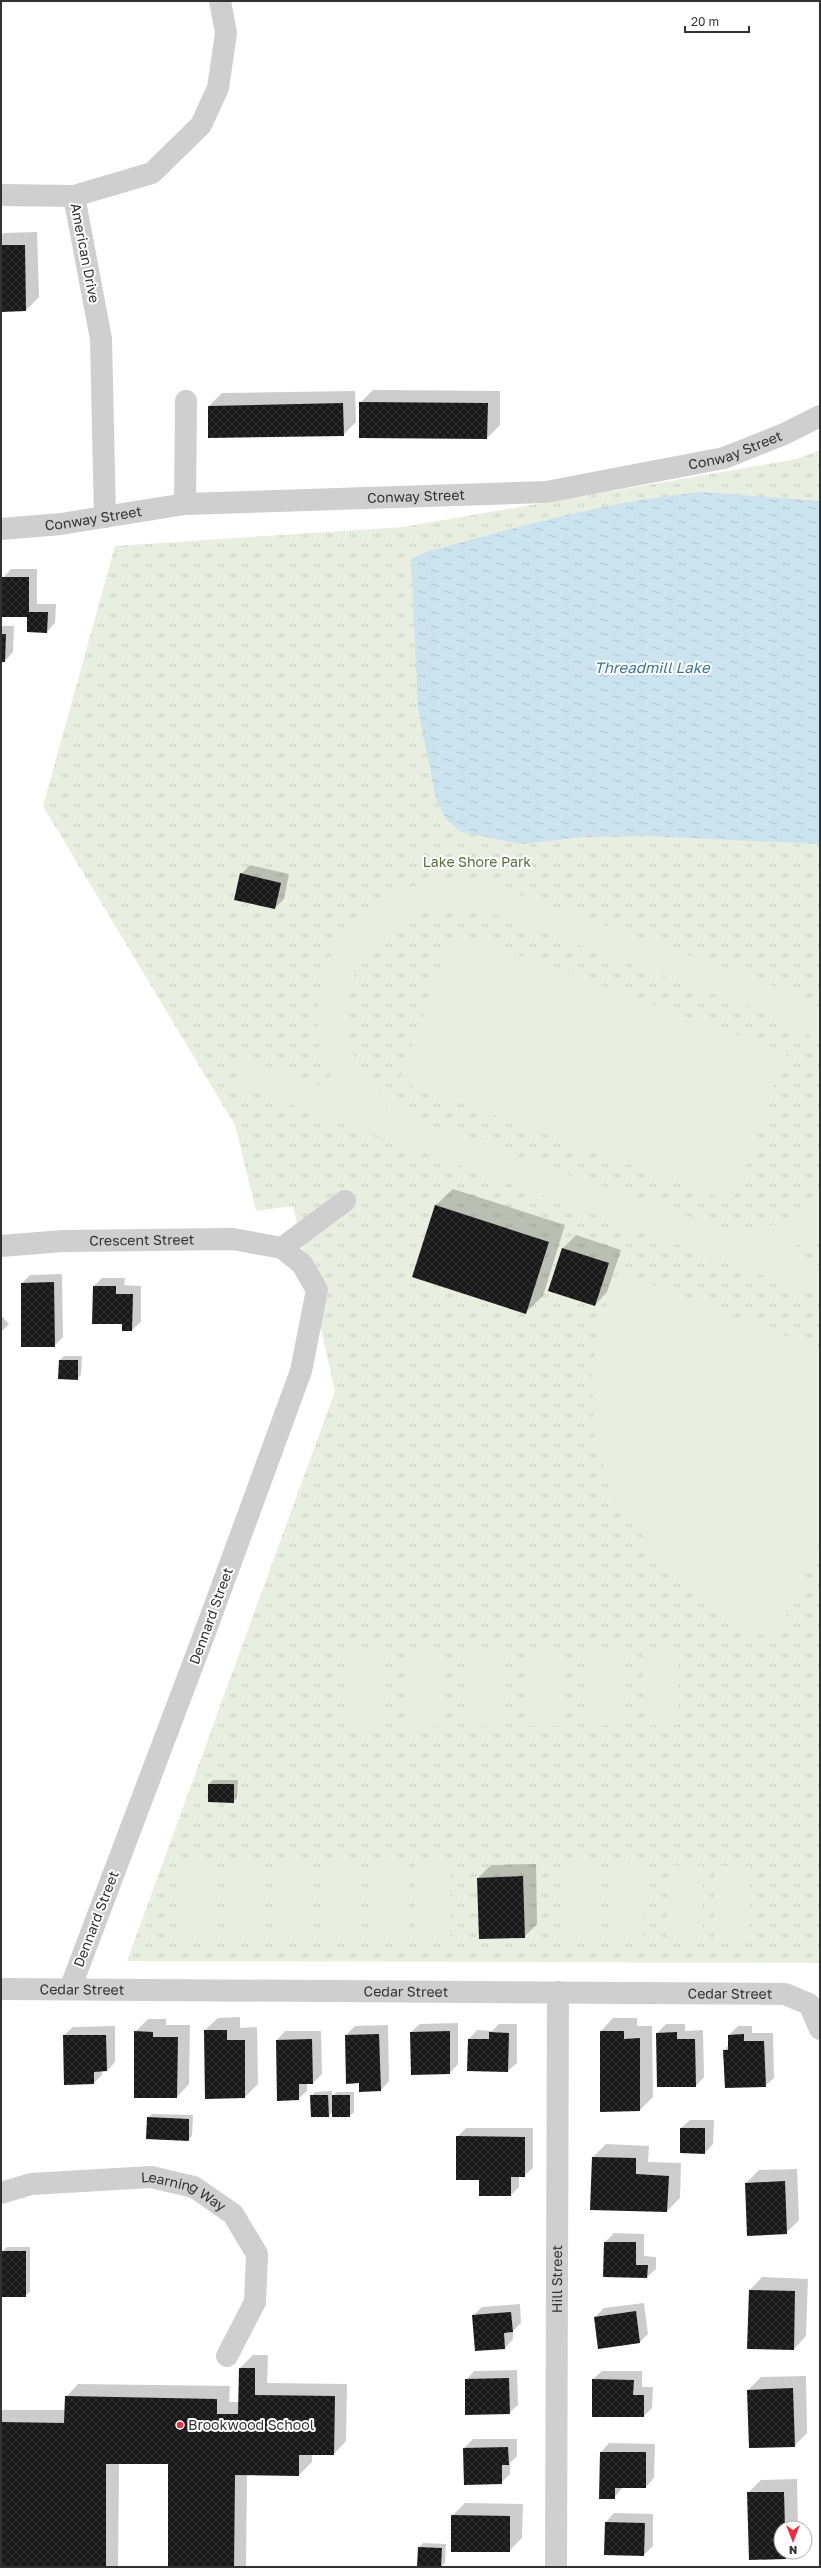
<svg xmlns="http://www.w3.org/2000/svg" width="821" height="2568" font-family="'Golos Text',sans-serif">
<defs>
<pattern id="grass-tufts" width="24" height="20" patternUnits="userSpaceOnUse"><rect width="24" height="20" fill="#e8efe0"/><path d="M3 7l-1-3M5 7V3M7 7l1-3M15 17l-1-3M17 17v-4M19 17l1-3" fill="none" stroke="#c7cdc1"/></pattern>
<pattern id="water-ripples" width="26" height="14" patternUnits="userSpaceOnUse"><rect width="26" height="14" fill="#cbe2ef"/><path d="M2 4q2-2 4 0t4 0M15 11q2-2 4 0t4 0" fill="none" stroke="#afc2cd"/></pattern>
<pattern id="building-cross-hatch" width="8" height="8" patternUnits="userSpaceOnUse"><rect width="8" height="8" fill="#191919"/><path d="M0 0l8 8M0 8l8-8" fill="none" stroke="#323232"/></pattern>
</defs>
<rect width="100%" height="100%" fill="#fff"/>
<path fill="url(#grass-tufts)" d="M 820,450 L 820,1963 L 127,1961 L 335,1391 L 293,1206 L 256,1211 L 235,1125 L 43,806 L 115,546 L 403,527 L 797,459 Z"/>
<path fill="#e8efe0" d="M 444,880 L 470,880 L 493,885 L 785,990 L 820,1007 L 820,1045 L 807,1033 L 775,1016 L 488,912 C 469,909 449,905 430,909 C 381,921 345,969 346,1019 C 347,1026 346,1034 348,1040 C 358,1074 377,1096 406,1116 L 724,1229 C 759,1231 794,1225 820,1198 L 820,1235 L 783,1252 L 820,1266 L 820,1296 L 234,1084 L 243,1057 L 338,1092 C 334,1079 326,1068 322,1055 C 306,998 331,929 383,898 C 401,887 423,884 444,880 Z
M 454,932 L 787,1053 L 732,1202 L 399,1081 Z
M 619,1272 L 820,1349 L 820,1542 L 775,1641 L 720,1614 L 667,1570 L 616,1499 L 598,1453 L 593,1415 L 592,1371 L 610,1290 Z
M 620,1648 L 620,1725 L 584,1726 L 584,1649 Z
M 678,1648 L 679,1725 L 644,1725 L 643,1649 Z
M 502,1649 L 503,1726 L 467,1727 L 466,1650 Z
M 525,1649 L 561,1649 L 561,1726 L 526,1726 Z
M 407,1650 L 443,1650 L 444,1726 L 408,1727 Z
M 348,1651 L 384,1651 L 385,1728 L 349,1728 Z
M 181,1860 L 217,1861 L 216,1938 L 180,1937 Z
M 227,1861 L 263,1862 L 263,1939 L 227,1938 Z
M 275,1862 L 311,1862 L 310,1939 L 274,1939 Z
M 322,1862 L 357,1862 L 356,1939 L 320,1939 Z
M 369,1862 L 405,1862 L 404,1939 L 368,1939 Z
M 415,1862 L 451,1862 L 451,1940 L 415,1939 Z
M 562,1863 L 597,1863 L 597,1940 L 561,1940 Z
M 609,1864 L 644,1864 L 643,1942 L 608,1941 Z
M 668,1865 L 703,1866 L 703,1943 L 667,1942 Z
M 715,1866 L 750,1866 L 749,1944 L 714,1943 Z"/>
<path fill="url(#water-ripples)" d="M 702,492 L 820,501 L 820,844 L 647,836 L 584,837 L 521,844 L 461,832 L 446,819 L 436,799 L 418,708 L 411,559 L 426,552 C 517,527 608,501 702,492 Z"/>
<path fill="#0003" d="M 37,232 L 39,297 L 26,310 L 1,311 L 1,236 L 4,233 Z
M 373,390 L 500,391 L 500,425 L 487,438 L 360,403 Z
M 355,391 L 356,422 L 343,435 L 209,406 L 222,393 Z
M 11,569 L 37,569 L 37,604 L 56,604 L 55,623 L 47,632 L 28,616 L 1,616 L 1,580 Z
M 1,626 L 14,626 L 13,652 L 5,661 L 1,661 Z
M 250,865 L 289,874 L 284,899 L 275,908 L 241,874 Z
M 453,1189 L 565,1225 L 543,1296 L 526,1312 L 413,1276 L 436,1205 Z
M 576,1235 L 621,1250 L 607,1292 L 595,1305 L 563,1248 Z
M 62,1274 L 63,1337 L 54,1346 L 22,1283 L 30,1275 Z
M 102,1278 L 125,1278 L 124,1285 L 141,1286 L 141,1322 L 132,1330 L 94,1286 Z
M 1,1315 L 9,1324 L 1,1332 Z
M 64,1356 L 82,1356 L 81,1375 L 77,1379 L 60,1360 Z
M 213,1780 L 238,1780 L 237,1798 L 233,1802 L 209,1784 Z
M 536,1864 L 537,1924 L 524,1937 L 478,1878 L 491,1865 Z
M 240,2017 L 240,2028 L 257,2027 L 258,2084 L 245,2097 L 206,2098 L 205,2030 L 218,2018 Z
M 613,2018 L 637,2018 L 637,2026 L 652,2026 L 653,2097 L 640,2110 L 601,2031 Z
M 148,2019 L 166,2019 L 166,2025 L 190,2025 L 189,2084 L 177,2097 L 135,2032 Z
M 458,2023 L 458,2064 L 450,2073 L 411,2032 L 420,2024 Z
M 499,2024 L 517,2024 L 517,2063 L 508,2071 L 469,2039 L 477,2030 L 492,2031 Z
M 666,2024 L 685,2024 L 685,2031 L 703,2030 L 704,2077 L 696,2086 L 658,2086 L 657,2033 Z
M 388,2025 L 389,2081 L 381,2090 L 360,2082 L 346,2035 L 355,2026 Z
M 115,2026 L 115,2062 L 107,2071 L 102,2071 L 102,2075 L 94,2083 L 64,2035 L 73,2027 Z
M 738,2026 L 752,2026 L 752,2033 L 773,2033 L 774,2078 L 765,2086 L 724,2050 L 729,2045 L 729,2035 Z
M 285,2031 L 321,2031 L 322,2074 L 313,2083 L 307,2083 L 307,2091 L 298,2099 L 277,2040 Z
M 332,2091 L 332,2097 L 337,2092 L 354,2092 L 354,2112 L 350,2116 L 333,2111 L 329,2116 L 311,2096 L 315,2092 Z
M 152,2114 L 193,2115 L 192,2136 L 188,2140 L 148,2118 Z
M 690,2120 L 714,2120 L 713,2144 L 705,2153 L 681,2128 Z
M 466,2128 L 533,2128 L 533,2168 L 524,2176 L 519,2176 L 519,2187 L 511,2195 L 480,2179 L 457,2137 Z
M 606,2144 L 649,2146 L 648,2162 L 681,2163 L 680,2198 L 667,2211 L 591,2209 L 593,2157 Z
M 797,2169 L 799,2220 L 786,2233 L 746,2183 L 759,2170 Z
M 614,2233 L 644,2234 L 644,2256 L 656,2257 L 656,2269 L 647,2277 L 605,2242 Z
M 7,2247 L 30,2247 L 30,2292 L 25,2296 L 3,2251 Z
M 762,2277 L 808,2279 L 806,2336 L 794,2349 L 750,2290 Z
M 644,2303 L 648,2334 L 640,2342 L 595,2317 L 604,2308 Z
M 520,2304 L 521,2323 L 513,2331 L 513,2339 L 505,2348 L 473,2316 L 482,2307 Z
M 253,2355 L 268,2355 L 267,2383 L 347,2384 L 346,2441 L 334,2454 L 312,2454 L 312,2462 L 299,2475 L 247,2474 L 246,2567 L 169,2567 L 169,2463 L 119,2463 L 118,2567 L 1,2567 L 1,2410 L 65,2410 L 66,2397 L 78,2384 L 230,2386 L 229,2402 L 239,2402 L 240,2368 Z
M 517,2370 L 518,2405 L 509,2413 L 466,2380 L 474,2371 Z
M 602,2371 L 642,2371 L 642,2387 L 653,2387 L 652,2408 L 644,2416 L 593,2379 Z
M 806,2376 L 807,2433 L 794,2446 L 748,2390 L 761,2377 Z
M 473,2439 L 517,2439 L 517,2456 L 510,2463 L 510,2474 L 501,2483 L 464,2448 Z
M 609,2443 L 655,2444 L 654,2478 L 646,2487 L 623,2487 L 614,2498 L 600,2498 L 601,2452 Z
M 797,2479 L 798,2528 L 781,2528 L 781,2552 L 791,2552 L 785,2558 L 750,2559 L 748,2493 L 761,2480 Z
M 465,2503 L 523,2504 L 522,2538 L 509,2551 L 452,2516 Z
M 614,2513 L 653,2514 L 653,2546 L 644,2555 L 606,2522 Z
M 423,2543 L 446,2544 L 445,2563 L 441,2567 L 431,2567 L 419,2547 Z"/>
<path fill="url(#building-cross-hatch)" d="M 1,245 L 25,245 L 26,311 L 1,312 Z
M 359,402 L 488,403 L 487,439 L 359,438 Z
M 343,403 L 344,436 L 208,438 L 208,406 Z
M 1,577 L 29,577 L 29,612 L 48,612 L 47,633 L 27,632 L 27,617 L 1,617 Z
M 1,634 L 6,634 L 5,662 L 1,662 Z
M 240,873 L 281,883 L 275,909 L 234,900 Z
M 435,1205 L 549,1242 L 526,1314 L 412,1277 Z
M 562,1248 L 609,1263 L 595,1306 L 548,1291 Z
M 54,1282 L 55,1347 L 21,1347 L 21,1283 Z
M 93,1286 L 116,1286 L 116,1294 L 133,1294 L 132,1331 L 122,1331 L 122,1324 L 92,1324 Z
M 59,1360 L 78,1360 L 78,1380 L 58,1379 Z
M 208,1784 L 234,1784 L 234,1803 L 208,1802 Z
M 523,1876 L 525,1938 L 479,1939 L 477,1878 Z
M 204,2030 L 227,2030 L 227,2040 L 245,2040 L 245,2098 L 205,2099 Z
M 134,2031 L 153,2032 L 153,2037 L 178,2037 L 177,2098 L 134,2098 Z
M 450,2031 L 450,2074 L 411,2075 L 410,2032 Z
M 600,2031 L 624,2031 L 624,2039 L 640,2038 L 640,2111 L 600,2112 Z
M 489,2032 L 509,2033 L 508,2072 L 467,2071 L 468,2039 L 489,2039 Z
M 677,2032 L 677,2039 L 695,2039 L 696,2087 L 657,2087 L 656,2033 Z
M 379,2034 L 381,2091 L 359,2092 L 359,2083 L 346,2084 L 345,2035 Z
M 744,2034 L 744,2041 L 764,2041 L 766,2087 L 725,2088 L 723,2050 L 728,2050 L 728,2035 Z
M 63,2035 L 106,2035 L 107,2071 L 94,2072 L 94,2084 L 64,2085 Z
M 312,2039 L 313,2084 L 299,2084 L 299,2100 L 277,2101 L 276,2040 Z
M 310,2095 L 328,2095 L 329,2117 L 311,2117 Z
M 332,2095 L 350,2095 L 350,2117 L 332,2117 Z
M 147,2117 L 189,2119 L 189,2141 L 146,2139 Z
M 680,2128 L 705,2128 L 705,2154 L 680,2153 Z
M 456,2136 L 525,2137 L 525,2177 L 511,2177 L 511,2196 L 479,2196 L 479,2180 L 456,2180 Z
M 592,2157 L 636,2158 L 636,2174 L 669,2176 L 667,2212 L 590,2210 Z
M 785,2181 L 787,2234 L 747,2236 L 745,2183 Z
M 604,2242 L 636,2242 L 636,2265 L 648,2265 L 647,2278 L 603,2277 Z
M 2,2251 L 26,2251 L 26,2297 L 1,2297 Z
M 749,2290 L 795,2291 L 794,2350 L 747,2349 Z
M 636,2311 L 640,2343 L 598,2349 L 594,2317 Z
M 511,2312 L 513,2332 L 504,2333 L 505,2349 L 475,2351 L 472,2315 Z
M 239,2368 L 255,2368 L 255,2395 L 335,2396 L 334,2455 L 299,2455 L 299,2476 L 235,2475 L 234,2567 L 168,2567 L 168,2464 L 106,2464 L 106,2567 L 1,2567 L 1,2422 L 64,2423 L 65,2396 L 217,2399 L 217,2414 L 238,2414 Z
M 509,2378 L 510,2414 L 465,2415 L 465,2379 Z
M 592,2379 L 634,2380 L 633,2395 L 644,2395 L 644,2417 L 592,2417 Z
M 793,2388 L 795,2447 L 749,2448 L 747,2390 Z
M 508,2447 L 509,2465 L 502,2465 L 502,2484 L 464,2485 L 463,2448 Z
M 600,2452 L 646,2452 L 646,2488 L 615,2488 L 615,2499 L 599,2499 Z
M 747,2492 L 784,2492 L 785,2528 L 781,2528 L 781,2552 L 786,2552 L 786,2559 L 749,2560 Z
M 451,2515 L 510,2516 L 510,2552 L 451,2552 Z
M 605,2522 L 645,2523 L 644,2556 L 604,2555 Z
M 418,2547 L 442,2548 L 441,2567 L 417,2567 Z"/>
<g fill="none" stroke-linecap="round" stroke-linejoin="round">
<g stroke="#cfcfcf" stroke-width="22">
<path d="M 1,195 L 74,196"/>
<path d="M 185,504 L 186,401"/>
<path d="M 105,517 L 101,339 L 74,196 L 152,173 L 201,125 L 218,88 L 226,33 L 220,1"/>
<path id="s1" d="M 1,529 L 61,524 L 185,504 L 546,492 L 724,458 L 784,434 L 820,416"/>
<path id="s2" d="M 1,1246 L 63,1241 L 233,1239 L 282,1248 L 302,1264 L 317,1290 L 301,1371 L 207,1627 L 70,1989"/>
<path d="M 282,1248 L 345,1201"/>
<path id="s3" d="M 1,1989 L 785,1994 L 809,2004 L 820,2029"/>
<path id="s4" d="M 1,2193 L 31,2184 L 151,2177 L 194,2187 L 233,2214 L 257,2254 L 255,2302 L 227,2356"/>
<path id="s5" d="M 556,2567 L 558,1992"/>
</g>
</g>
<circle fill="#f02c3e" stroke="#fff" stroke-width="1.5" cx="180" cy="2425" r="4"/>
<g text-anchor="middle" stroke-width="4" stroke-linejoin="round" paint-order="stroke">
<g font-size="14" fill="#323232" stroke="#fff">
<text transform="translate(85 253) rotate(79)" y="5">American Drive</text>
<text dy="5" stroke="none"><textPath href="#s1" startOffset="741">Conway Street</textPath></text>
<text dy="5" stroke="none"><textPath href="#s1" startOffset="417">Conway Street</textPath></text>
<text dy="5" stroke="none"><textPath href="#s1" startOffset="93">Conway Street</textPath></text>
<text dy="5" stroke="none"><textPath href="#s2" startOffset="141">Crescent Street</textPath></text>
<text transform="translate(211 1616) rotate(-70)" y="5">Dennard Street</text>
<text transform="translate(96 1919) rotate(-69)" y="5">Dennard Street</text>
<text dy="5" stroke="none"><textPath href="#s3" startOffset="81">Cedar Street</textPath></text>
<text dy="5" stroke="none"><textPath href="#s3" startOffset="405">Cedar Street</textPath></text>
<text dy="5" stroke="none"><textPath href="#s3" startOffset="729">Cedar Street</textPath></text>
<text dy="5" stroke="none"><textPath href="#s4" startOffset="187">Learning Way</textPath></text>
<text dy="5" stroke="none"><textPath href="#s5" startOffset="288">Hill Street</textPath></text>
</g>
<g font-size="14" fill="#55713b" stroke="#fff">
<text x="477" y="867">Lake Shore Park</text>
</g>
<g font-size="14" fill="#323232" stroke="#fff" text-anchor="start">
<text x="188" y="2430">Brookwood School</text>
</g>
<g font-size="15" font-style="italic" fill="#39769b" stroke="#fff">
<text x="652" y="673">Threadmill Lake</text>
</g>
</g>
<rect width="821" height="2568" fill="none" stroke="#323232" stroke-width="4"/>
<g transform="translate(793 2540) rotate(180)"><circle r="19" fill="#ffffff" stroke="#adadad"/>
<path d="M0-3L7 15L0 10L-7 15Z" fill="#f02c3e"/>
<text y="-6" font-size="11" font-weight="bold" text-anchor="middle" fill="#323232">N</text>
</g>
<path d="M685 26v6h64v-6" fill="none" stroke="#323232" stroke-width="2"/>
<text x="691" y="26" font-size="12" fill="#323232" stroke="#ffffff" stroke-width="3" paint-order="stroke">20 m</text>
</svg>
